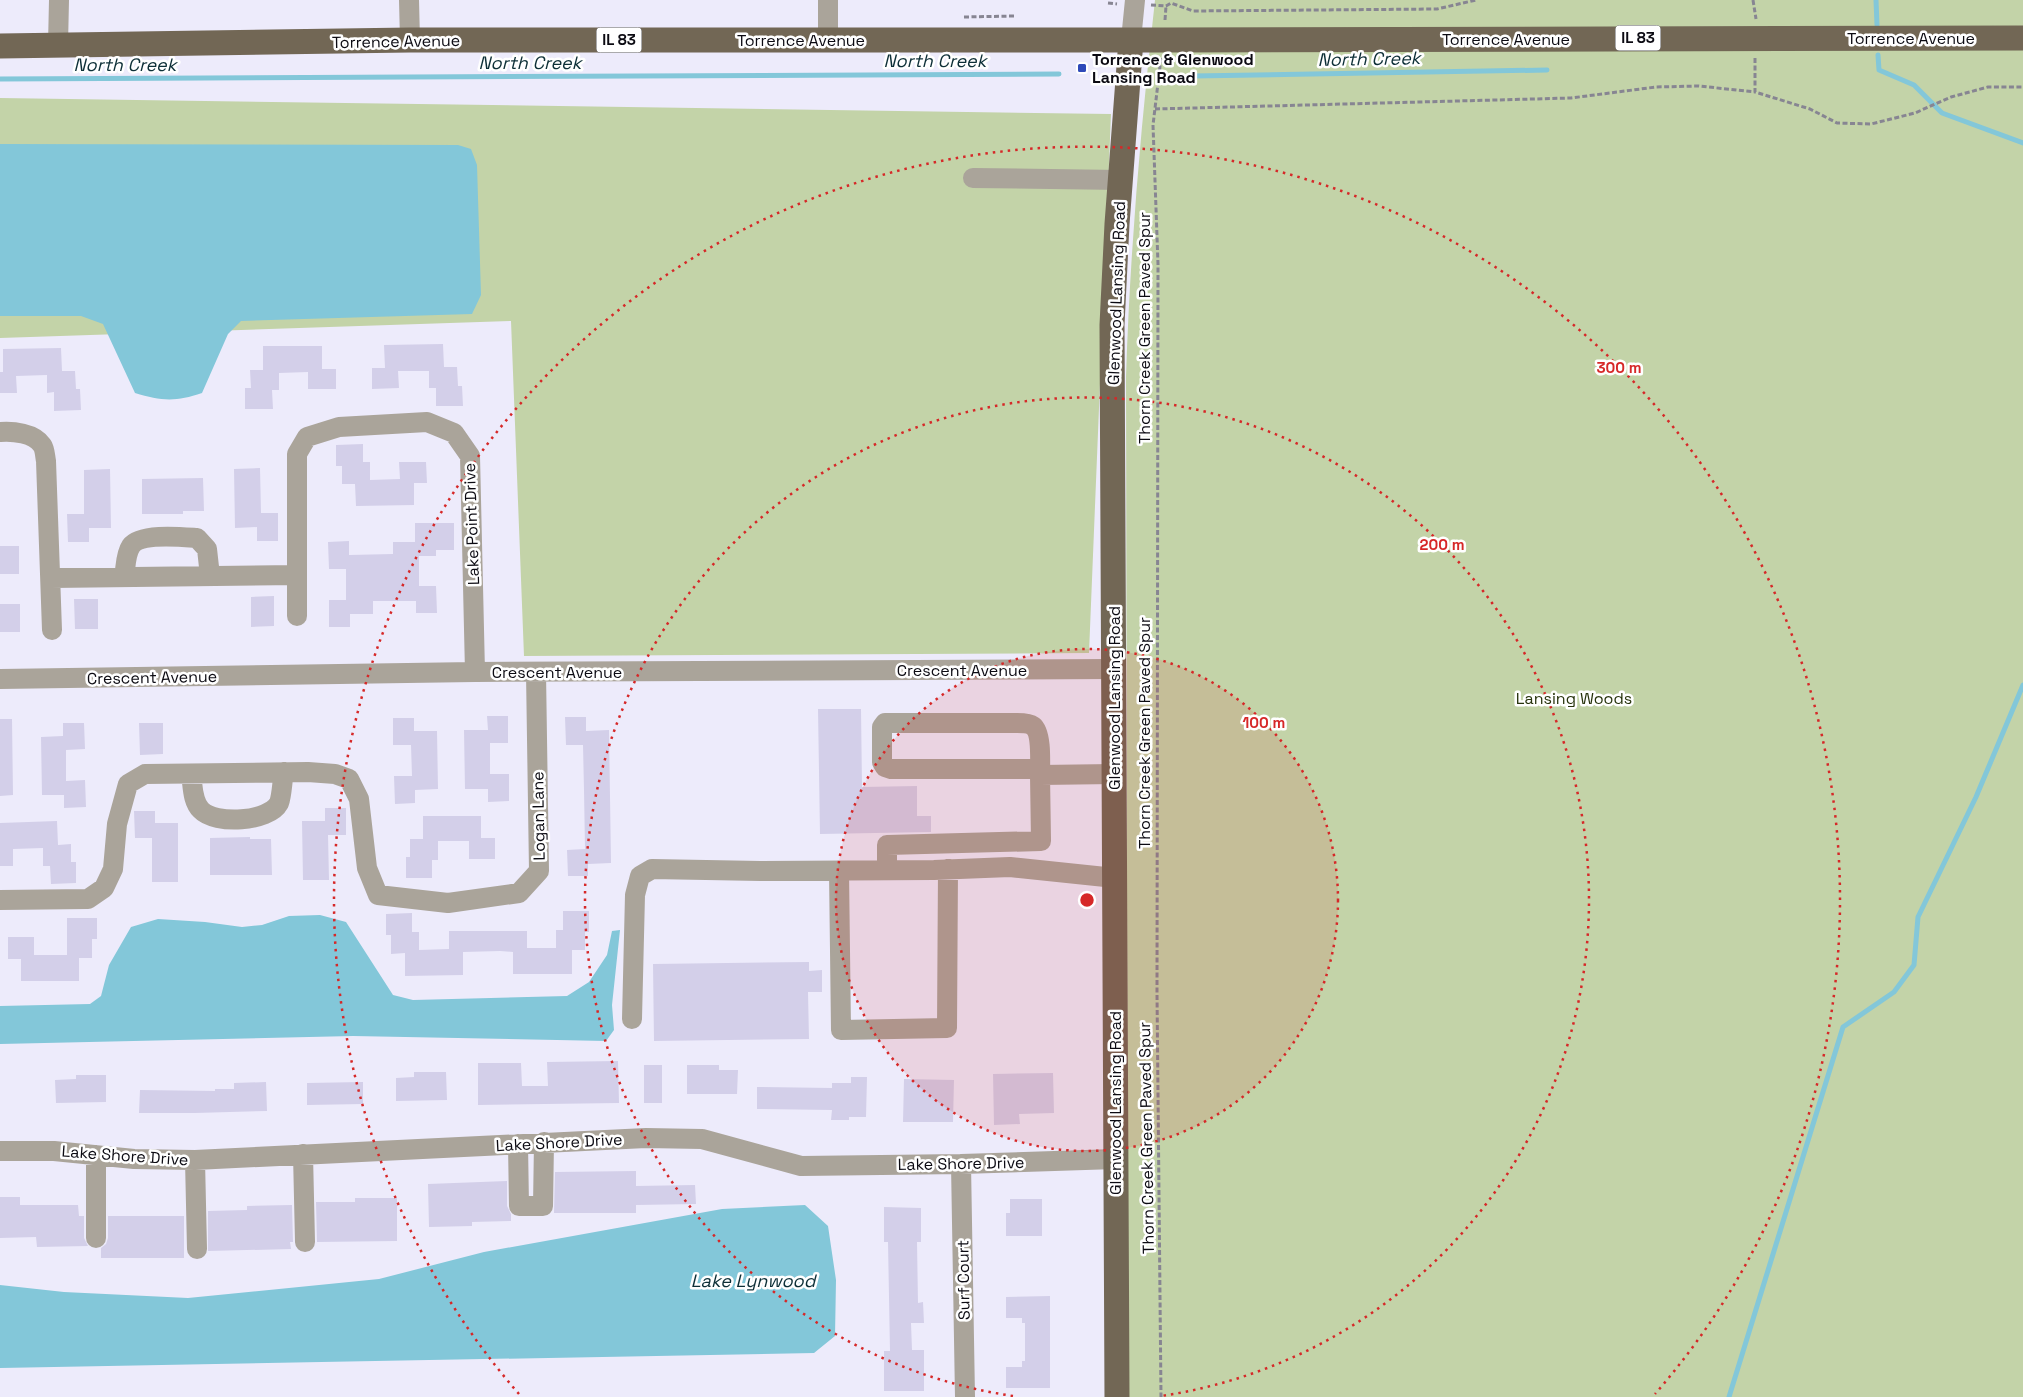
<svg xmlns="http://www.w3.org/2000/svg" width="2023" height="1397" font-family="'Space Grotesk',sans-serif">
<rect width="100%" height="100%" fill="#edebfb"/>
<path fill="#c3d3a8" d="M 1155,0 L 2023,0 L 2023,1397 L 1128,1397 L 1126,377 C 1130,250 1141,125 1155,0 Z
M 0,98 L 1111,114 L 1089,653 L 524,656 L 511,321 L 0,338 Z"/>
<path fill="#83c7d9" d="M 0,144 L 458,145 L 471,149 L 477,165 L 481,295 L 472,314 L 241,321 L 228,334 L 202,393 C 176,402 161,401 135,393 L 103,324 L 81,316 L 0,316 Z
M 320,915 L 346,922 L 393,995 L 413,1000 L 567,996 L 589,982 L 607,955 L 612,931 L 620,930 L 612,1005 L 614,1030 L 606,1041 L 353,1036 L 0,1044 L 0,1006 L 90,1004 L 101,996 L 109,965 L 131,927 L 158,919 L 205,922 L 242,927 L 262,925 L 289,916 Z
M 805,1205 L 828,1226 L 836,1280 L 835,1336 L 814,1353 L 0,1368 L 0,1285 L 64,1292 L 188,1298 L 379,1279 L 484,1252 L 722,1209 Z"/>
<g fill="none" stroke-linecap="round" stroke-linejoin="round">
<path stroke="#83c7d9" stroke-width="5" d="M 1876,0 L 1877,25
M 1878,55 L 1879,70 L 1914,85 L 1942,113 L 2023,143
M 1193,76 L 1547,70
M 0,79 L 1059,74
M 1729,1397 L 1843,1027 L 1894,992 L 1914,965 L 1918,917 L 1976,797 L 2023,685"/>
</g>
<path fill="#d3cfe9" d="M 443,344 L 444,367 L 457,367 L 458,386 L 462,386 L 463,406 L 436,406 L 436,388 L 429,388 L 429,371 L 398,371 L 399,388 L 372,389 L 372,368 L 385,368 L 384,345 Z
M 263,346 L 322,346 L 322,369 L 336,369 L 336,389 L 308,389 L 308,372 L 279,373 L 279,390 L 272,390 L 273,409 L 245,409 L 245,388 L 251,388 L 250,370 L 263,370 Z
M 61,348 L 62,371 L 75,371 L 76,389 L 80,389 L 81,410 L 54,411 L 54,392 L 47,393 L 47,375 L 16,376 L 17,393 L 0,393 L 0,372 L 3,372 L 3,349 Z
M 363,444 L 363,462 L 370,462 L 370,480 L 400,479 L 399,462 L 426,462 L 427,483 L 414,483 L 414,505 L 356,506 L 355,484 L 342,484 L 342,466 L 336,466 L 336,445 Z
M 260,468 L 261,513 L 278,513 L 278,541 L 257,541 L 257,527 L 235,528 L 234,469 Z
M 110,469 L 111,528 L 89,528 L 89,542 L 68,542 L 67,514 L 84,514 L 84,470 Z
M 203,478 L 204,511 L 183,511 L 183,514 L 142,514 L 142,479 Z
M 415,523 L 454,523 L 454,550 L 436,550 L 436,556 L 419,556 L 419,586 L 436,586 L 437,613 L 416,613 L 416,601 L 373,601 L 373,614 L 350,614 L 350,627 L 329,627 L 329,600 L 346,600 L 346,569 L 329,569 L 328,542 L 349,541 L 349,555 L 393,554 L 393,542 L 415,542 Z
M 0,546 L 19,546 L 19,574 L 0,574 Z
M 274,596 L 274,626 L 251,627 L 251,597 Z
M 74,599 L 98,599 L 98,629 L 75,629 Z
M 0,604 L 20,604 L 20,632 L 0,632 Z
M 818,709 L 861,709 L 862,787 L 917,786 L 917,816 L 931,816 L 931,832 L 820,834 Z
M 487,716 L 508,716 L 508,743 L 490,743 L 490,774 L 509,774 L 509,801 L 488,802 L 488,789 L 465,789 L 464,730 L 488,730 Z
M 565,717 L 586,717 L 586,731 L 609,730 L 611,863 L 588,864 L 588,876 L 568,876 L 567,850 L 585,849 L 584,790 L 583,745 L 566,745 Z
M 393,718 L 414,718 L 414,731 L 437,731 L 438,789 L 415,790 L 415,803 L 395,804 L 394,776 L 412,776 L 411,745 L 393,745 Z
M 0,719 L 12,719 L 13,795 L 0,796 Z
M 63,723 L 84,723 L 85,749 L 66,750 L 66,781 L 85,780 L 86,807 L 64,808 L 64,795 L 42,795 L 41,737 L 63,736 Z
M 139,723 L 163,723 L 163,754 L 140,755 Z
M 325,808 L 346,808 L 346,835 L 328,835 L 329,880 L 303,880 L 302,821 L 325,821 Z
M 134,811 L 155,811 L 155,823 L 178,823 L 178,882 L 152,882 L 152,838 L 135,838 Z
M 423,816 L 481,816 L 481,838 L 495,838 L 495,859 L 469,859 L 469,841 L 438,841 L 438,860 L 432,860 L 432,878 L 406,878 L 406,857 L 410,857 L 410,839 L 423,839 Z
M 57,821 L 58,845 L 71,844 L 71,862 L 76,862 L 76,883 L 51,884 L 50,866 L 43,866 L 43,848 L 13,849 L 13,866 L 0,866 L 0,823 Z
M 250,837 L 250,839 L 271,839 L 272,875 L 210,875 L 210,838 Z
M 563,911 L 589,911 L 589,932 L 585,932 L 585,950 L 572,950 L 572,974 L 513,974 L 513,952 L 500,951 L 463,952 L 463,975 L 405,976 L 405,953 L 391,954 L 391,935 L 386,935 L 386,914 L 412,913 L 412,932 L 419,932 L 419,950 L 449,949 L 449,931 L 527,931 L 527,948 L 556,948 L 556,930 L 563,930 Z
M 67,918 L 97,918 L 97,939 L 92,939 L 92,958 L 79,958 L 79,981 L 21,981 L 21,959 L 8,959 L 8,937 L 34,937 L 34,955 L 67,955 Z
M 809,962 L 809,971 L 822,970 L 822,992 L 808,992 L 809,1039 L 654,1041 L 653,964 Z
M 618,1061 L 619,1103 L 478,1105 L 478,1063 L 521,1063 L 522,1086 L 548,1086 L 547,1062 Z
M 644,1065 L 662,1065 L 662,1103 L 644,1103 Z
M 687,1065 L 719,1065 L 719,1070 L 738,1070 L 737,1094 L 687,1094 Z
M 414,1072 L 446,1072 L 447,1100 L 396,1101 L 396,1078 L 414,1077 Z
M 1053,1073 L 1054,1113 L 1019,1114 L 1020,1124 L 994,1125 L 993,1074 Z
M 76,1075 L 106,1075 L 106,1102 L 56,1103 L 55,1080 L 76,1079 Z
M 851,1077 L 867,1077 L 866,1117 L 849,1117 L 849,1120 L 831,1120 L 832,1110 L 757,1109 L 757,1087 L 832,1088 L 832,1083 L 851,1083 Z
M 904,1079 L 954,1080 L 953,1122 L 903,1122 Z
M 266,1082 L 267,1111 L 195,1113 L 139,1113 L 140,1090 L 215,1091 L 215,1089 L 234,1089 L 234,1083 Z
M 363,1082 L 363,1104 L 307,1105 L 307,1083 Z
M 636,1171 L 636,1186 L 695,1185 L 696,1204 L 636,1205 L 636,1213 L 554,1213 L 555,1172 Z
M 507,1181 L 507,1206 L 511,1214 L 511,1221 L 472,1222 L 472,1226 L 429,1227 L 428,1184 Z
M 0,1197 L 20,1197 L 20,1205 L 78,1205 L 79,1216 L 84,1216 L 84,1238 L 88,1246 L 37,1247 L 36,1237 L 0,1238 Z
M 355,1198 L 397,1198 L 397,1241 L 317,1242 L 316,1202 L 355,1202 Z
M 1010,1199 L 1042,1199 L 1042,1236 L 1006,1236 L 1006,1213 L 1010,1213 Z
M 292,1205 L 293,1242 L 290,1242 L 291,1249 L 208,1251 L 208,1211 L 247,1210 L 247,1206 Z
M 884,1207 L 921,1208 L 921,1242 L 917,1242 L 918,1303 L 923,1302 L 924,1323 L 911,1323 L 912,1350 L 924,1350 L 924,1391 L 884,1391 L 884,1351 L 890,1351 L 888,1242 L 884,1242 Z
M 108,1216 L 184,1216 L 184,1258 L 101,1258 L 101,1248 L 106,1244 L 108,1238 Z
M 1050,1296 L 1050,1388 L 1006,1388 L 1006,1367 L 1022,1367 L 1022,1361 L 1025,1361 L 1025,1323 L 1022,1323 L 1022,1318 L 1006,1318 L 1006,1297 Z"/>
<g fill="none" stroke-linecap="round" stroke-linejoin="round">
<path stroke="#878592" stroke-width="3" stroke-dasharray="5 2.5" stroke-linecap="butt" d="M 1753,0 L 1756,19
M 1108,3 L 1117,4
M 1151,5 L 1166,6 L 1171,3 L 1193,11 L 1437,9 L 1476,0
M 964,17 L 1014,16
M 1165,20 L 1166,6
M 1161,58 L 1153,125 L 1158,264 L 1157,993 L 1161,1397
M 1755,58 L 1755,92 L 1810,109 L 1837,123 L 1871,124 L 1915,113 L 1951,97 L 1988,87 L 2023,87
M 1155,109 L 1571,98 L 1656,87 L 1699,86 L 1755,92"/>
<path stroke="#aaa49a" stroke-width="20" d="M 409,0 L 410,40
M 828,0 L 828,40
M 1131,40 L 1135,0
M 58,45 L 59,0
M 973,178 L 1120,180
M 0,432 C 13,431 34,433 42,445 C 45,449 45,456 46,461 L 52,630
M 124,577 C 126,568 125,555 131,546 C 140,533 182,537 197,538 L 207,549 L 210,576
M 52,578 L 297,575
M 297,616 L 297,454 L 307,437 L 339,427 L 427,422 L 454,433 L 470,456 L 475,672
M 0,679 L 475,672 L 1113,669
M 1040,769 L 891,769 L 885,767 L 882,762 L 882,727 L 885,723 L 1017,723 C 1022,723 1029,723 1033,726 C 1042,733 1040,764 1040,775
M 191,774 C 193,786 192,801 201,810 C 215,825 269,822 279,803 C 282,795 282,782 284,772
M 887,870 L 887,845 L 1041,841 L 1040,775 L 1114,774
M 839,871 L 841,1030 L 947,1028 L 948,869
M 0,900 L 88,899 L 104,888 L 113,869 L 117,824 L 128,784 L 145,774 L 308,772 L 335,774 L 349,779 L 359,799 L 367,868 L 378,895 L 448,903 L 519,893 L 539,871 L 536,672
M 632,1019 L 635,895 L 640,876 L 652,869 L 760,871 L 934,870 L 1010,867 L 1115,878
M 518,1144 L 519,1206 L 543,1206 L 544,1142
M 0,1151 L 54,1151 L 134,1159 L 195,1160 L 646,1138 L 702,1139 L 801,1166 L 961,1164 L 1116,1159
M 303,1154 L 305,1242
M 96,1155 L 96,1238
M 195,1160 L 197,1249
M 961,1164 L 965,1397"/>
<path stroke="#726755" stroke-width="25" d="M 0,46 L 410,40 L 1163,40 L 2023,38
M 1117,1397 L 1112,325 L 1117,224 L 1131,40"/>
</g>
<circle cx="1087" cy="900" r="251" fill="#d62828" fill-opacity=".12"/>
<g fill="none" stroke="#d62828" stroke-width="2.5" stroke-dasharray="2.5 5">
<circle cx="1087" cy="900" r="251"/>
<path d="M1013 1396A502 502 0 1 1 1161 1396"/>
<path d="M519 1394A753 753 0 1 1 1655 1394"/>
</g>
<rect fill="#2e49b9" stroke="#fff" stroke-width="2" x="1077" y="63" width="10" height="10" rx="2.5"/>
<g text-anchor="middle" stroke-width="5" stroke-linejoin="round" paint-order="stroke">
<g fill="#fff" stroke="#545459" stroke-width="1">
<rect x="1615.5" y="25.5" width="45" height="25" rx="4"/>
<rect x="596.5" y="27.5" width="45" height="25" rx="4"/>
</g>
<g font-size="15" font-weight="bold" fill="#0b0a12">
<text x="1638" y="43">IL 83</text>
<text x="619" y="45">IL 83</text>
</g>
<g font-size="16" fill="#0b0a12" stroke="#fff">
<text x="1911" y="44">Torrence Avenue</text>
<text x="1506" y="45">Torrence Avenue</text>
<text x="801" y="46">Torrence Avenue</text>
<text transform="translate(396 41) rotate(-1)" y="6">Torrence Avenue</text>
<text transform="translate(1116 293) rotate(-88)" y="6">Glenwood Lansing Road</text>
<text transform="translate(1144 328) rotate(-90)" y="6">Thorn Creek Green Paved Spur</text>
<text transform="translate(471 524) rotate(-92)" y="6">Lake Point Drive</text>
<text x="962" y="676">Crescent Avenue</text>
<text x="557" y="678">Crescent Avenue</text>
<text transform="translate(152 677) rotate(-1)" y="6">Crescent Avenue</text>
<text transform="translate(1114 698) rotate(-90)" y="6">Glenwood Lansing Road</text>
<text transform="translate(1144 733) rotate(-90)" y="6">Thorn Creek Green Paved Spur</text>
<text transform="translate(538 816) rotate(-91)" y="6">Logan Lane</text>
<text transform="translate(1115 1103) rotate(-90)" y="6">Glenwood Lansing Road</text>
<text transform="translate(1146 1138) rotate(-91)" y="6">Thorn Creek Green Paved Spur</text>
<text transform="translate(559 1142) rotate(-3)" y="6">Lake Shore Drive</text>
<text transform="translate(125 1155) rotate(4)" y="6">Lake Shore Drive</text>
<text transform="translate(961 1163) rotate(-1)" y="6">Lake Shore Drive</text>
<text transform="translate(963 1280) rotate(-91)" y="6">Surf Court</text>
</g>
<g font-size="16" font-weight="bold" fill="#0b0a12" stroke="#fff" text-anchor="start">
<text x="1092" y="65">Torrence &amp; Glenwood<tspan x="1092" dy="18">Lansing Road</tspan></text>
</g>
<g font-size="16" fill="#27330c" stroke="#fff">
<text x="1574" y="704">Lansing Woods</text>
</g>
<g font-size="18" font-style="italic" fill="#0d2f37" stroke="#fff">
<text transform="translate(1369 59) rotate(-1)" y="6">North Creek</text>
<text x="935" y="67">North Creek</text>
<text x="530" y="69">North Creek</text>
<text x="125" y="71">North Creek</text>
<text x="753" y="1287">Lake Lynwood</text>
</g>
</g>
<circle cx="1087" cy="900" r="8" fill="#d62828" stroke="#fff" stroke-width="2.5"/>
<g font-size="15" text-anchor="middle" font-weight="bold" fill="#d62828" stroke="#fff" stroke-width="5" stroke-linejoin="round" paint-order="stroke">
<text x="1619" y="373">300 m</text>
<text x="1442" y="550">200 m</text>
<text x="1264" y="728">100 m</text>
</g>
</svg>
